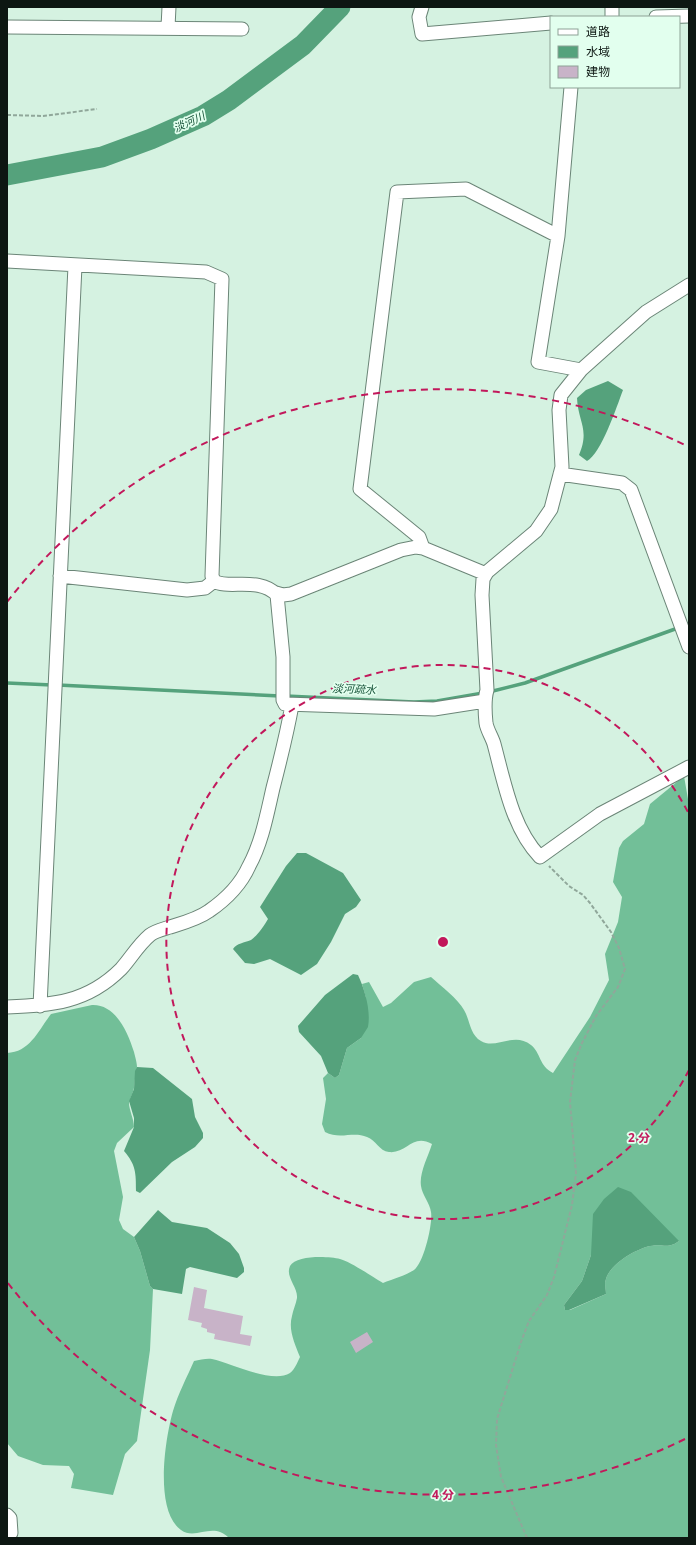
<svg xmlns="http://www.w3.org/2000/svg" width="696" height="1545" font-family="'Noto Sans','Noto Sans JP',sans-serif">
<rect width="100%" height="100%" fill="#d5f2e1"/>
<path fill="#72bf98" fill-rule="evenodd" d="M 684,776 L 689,805 L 689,1538 L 229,1538 C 212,1521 196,1541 181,1530 C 154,1511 165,1439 173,1411 C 178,1394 187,1377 194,1361 C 200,1360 207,1358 212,1359 C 231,1363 272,1384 290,1373 C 295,1369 297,1363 300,1357 C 295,1344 288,1330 292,1316 C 293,1310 296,1304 297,1298 C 298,1287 285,1277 290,1266 C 296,1255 328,1256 340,1259 C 349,1261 373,1277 383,1283 C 392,1279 405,1276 414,1270 C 424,1263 433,1223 431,1212 C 430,1203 422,1195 421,1186 C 419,1173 428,1157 432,1144 C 412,1133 407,1154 389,1152 C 379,1151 376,1140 367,1137 C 353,1131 340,1140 325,1132 L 322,1124 L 326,1099 L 323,1078 L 328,1073 L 335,1078 L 339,1075 L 347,1048 L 361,1038 L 366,998 L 362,984 L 369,982 L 383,1007 L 391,1003 L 414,982 L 431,977 C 441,986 458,999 464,1010 C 470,1020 470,1035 481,1041 C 496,1050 514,1031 531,1045 C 541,1053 539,1066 553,1073 L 590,1017 L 609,980 L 605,954 L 618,922 L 622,897 L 613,882 L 619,848 L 623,841 L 644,824 L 650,804 ZM 679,1241 C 667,1250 663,1243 650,1246 C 636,1249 610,1264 606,1279 C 604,1283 606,1290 606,1294 L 570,1310 L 565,1310 L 564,1305 L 582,1281 L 591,1255 Z
M 92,1005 C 116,1004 128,1033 134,1052 C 135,1056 137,1063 137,1067 C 135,1074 135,1081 134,1088 C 133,1093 130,1098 129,1103 C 129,1110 134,1119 134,1127 L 117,1143 L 114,1151 L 123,1197 L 119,1220 L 123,1229 L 134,1237 L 140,1251 L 150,1286 L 153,1289 L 150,1350 L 137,1441 L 125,1454 L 113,1495 L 71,1488 L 74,1474 L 69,1466 L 43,1465 L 18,1456 L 7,1443 L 7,1068 L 8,1066 L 7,1053 C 30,1052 38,1031 51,1014 Z"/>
<path fill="#55a27c" d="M 608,381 L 623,390 C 617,406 601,454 587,461 L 579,455 C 590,429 578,422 577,398 L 586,390 Z
M 297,853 L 306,853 L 343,873 L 361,900 L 356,907 L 345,914 L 331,942 L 317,964 L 301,975 L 270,959 L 254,964 L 245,963 L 233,949 C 237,943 244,943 251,940 C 257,936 264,926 268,919 L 260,907 L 286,866 Z
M 353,974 L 358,975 C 365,990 371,1011 368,1027 L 361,1038 L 347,1048 L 339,1075 L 335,1078 L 328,1073 L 321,1056 L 299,1032 L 298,1026 L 325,995 Z
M 137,1067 L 153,1068 L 192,1099 L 195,1117 L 203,1133 L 203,1138 L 195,1147 L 172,1162 L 140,1193 L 136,1191 C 136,1173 136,1165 124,1151 L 134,1127 L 134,1118 L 129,1101 L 134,1089 L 135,1071 Z
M 618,1187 L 631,1192 L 679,1241 C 667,1250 663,1243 650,1246 C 636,1249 610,1264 606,1279 C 604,1283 606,1289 606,1294 L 569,1310 L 565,1310 L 564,1305 L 582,1281 L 591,1255 L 593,1214 L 604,1199 Z
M 158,1210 L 172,1222 L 207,1228 L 230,1243 L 239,1254 L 244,1268 L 244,1272 L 237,1278 L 190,1267 L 186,1269 L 182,1294 L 153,1289 L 150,1286 L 140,1251 L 134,1237 Z"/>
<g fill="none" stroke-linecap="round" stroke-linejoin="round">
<path stroke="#55a27c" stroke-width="3.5" d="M 7,683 L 52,685
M 58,685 L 280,696
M 489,692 L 525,683 L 689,624
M 286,696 L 414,702 L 437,701 L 483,693"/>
<path stroke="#55a27c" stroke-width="21" d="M 7,175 L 102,157 L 151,139 L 203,116 L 229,100 L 303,45 L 340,7"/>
</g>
<path fill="#c8b3c8" d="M 194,1287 L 207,1290 L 204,1308 L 243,1316 L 240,1334 L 252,1336 L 250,1346 L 214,1339 L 215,1334 L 207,1332 L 207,1329 L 201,1327 L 202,1323 L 188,1320 Z
M 367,1332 L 373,1342 L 356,1353 L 350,1342 Z"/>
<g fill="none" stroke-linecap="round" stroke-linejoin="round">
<g stroke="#6b8577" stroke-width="15">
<path id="minor" d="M 422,7 L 419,17 L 422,34 L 551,23
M 612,7 L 612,17
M 656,17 L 689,16
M 7,27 L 242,29
M 168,27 L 169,7
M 571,87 L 558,236 L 538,362 L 581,370
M 7,261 L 206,272 L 222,279 L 212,576 L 214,581 C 228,590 259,576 277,595 L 283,657 L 283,700 L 285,704 L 434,709 L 485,701
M 689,285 L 646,312 L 581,370 L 561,395 L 559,410 L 562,467 L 551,509 L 536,531 L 487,572 L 483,579 L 482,595 L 487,690 C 484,700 485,713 486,723 C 487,730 492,737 494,744 C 504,781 512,828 540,857 L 600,814 L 689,767
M 560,474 L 622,483 L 631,490 L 689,647
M 486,574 L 423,548 L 419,537 L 360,489 L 397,192 L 466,189 L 558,236
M 60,576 L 187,590 L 205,588 L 214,581
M 276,593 L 283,595 L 291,594 L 401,550 L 416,547 L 423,548
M 40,1006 L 75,266
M 7,1007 C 52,1005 87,1003 121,969 C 131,958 138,945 150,935 C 155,931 164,929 170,927 C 183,923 198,919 209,911 C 225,900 241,884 249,866 C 262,842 267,814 273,788 C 280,761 287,733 292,705
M 7,1515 L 10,1518 L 11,1533"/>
</g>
<path stroke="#90a79a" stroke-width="2" stroke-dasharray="4 2" stroke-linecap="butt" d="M 7,115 L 43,116 L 97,109
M 527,1538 L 501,1477 L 496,1445 L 497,1419 L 521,1342 L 529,1321 L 547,1295 L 554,1277 L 572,1205 L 576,1173 L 570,1102 L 575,1060 L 582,1043 L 596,1016 L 618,987 L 625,969 L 619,948 L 611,932 L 590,903 L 583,895 L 569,886 L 549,866"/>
<use href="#minor" stroke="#fff" stroke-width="13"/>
</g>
<g fill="none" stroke="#c2185b" stroke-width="2" stroke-dasharray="7 5">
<path d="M689 1070A277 277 0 1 1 689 814"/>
<path d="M685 1439A553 553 0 0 1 7 1282M7 602A553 553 0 0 1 685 445"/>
</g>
<g text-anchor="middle" stroke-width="3.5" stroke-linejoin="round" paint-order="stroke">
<g font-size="11" font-style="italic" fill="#145036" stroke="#e2ffee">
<text transform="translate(189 122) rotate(-25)" y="4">淡河川</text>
<text transform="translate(354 689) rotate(2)" y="4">淡河疏水</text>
</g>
</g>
<circle cx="443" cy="942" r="6" fill="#c2185b" stroke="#e2ffee" stroke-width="2"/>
<g font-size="12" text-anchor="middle" font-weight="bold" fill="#c2185b" stroke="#e2ffee" stroke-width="3.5" stroke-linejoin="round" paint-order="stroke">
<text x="639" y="1142">2 分</text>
<text x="443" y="1499">4 分</text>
</g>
<rect width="696" height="1545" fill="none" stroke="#0d1712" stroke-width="16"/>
<rect x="550" y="16" width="130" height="72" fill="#e2ffee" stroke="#8da296"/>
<rect x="558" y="29" width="20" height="6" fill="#ffffff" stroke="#8da296"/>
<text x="586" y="36" font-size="12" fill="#0d1712">道路</text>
<rect x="558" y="46" width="20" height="12" fill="#55a27c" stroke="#8da296"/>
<text x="586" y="56" font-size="12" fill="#0d1712">水域</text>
<rect x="558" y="66" width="20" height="12" fill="#c8b3c8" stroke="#8da296"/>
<text x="586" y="76" font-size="12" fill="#0d1712">建物</text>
</svg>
